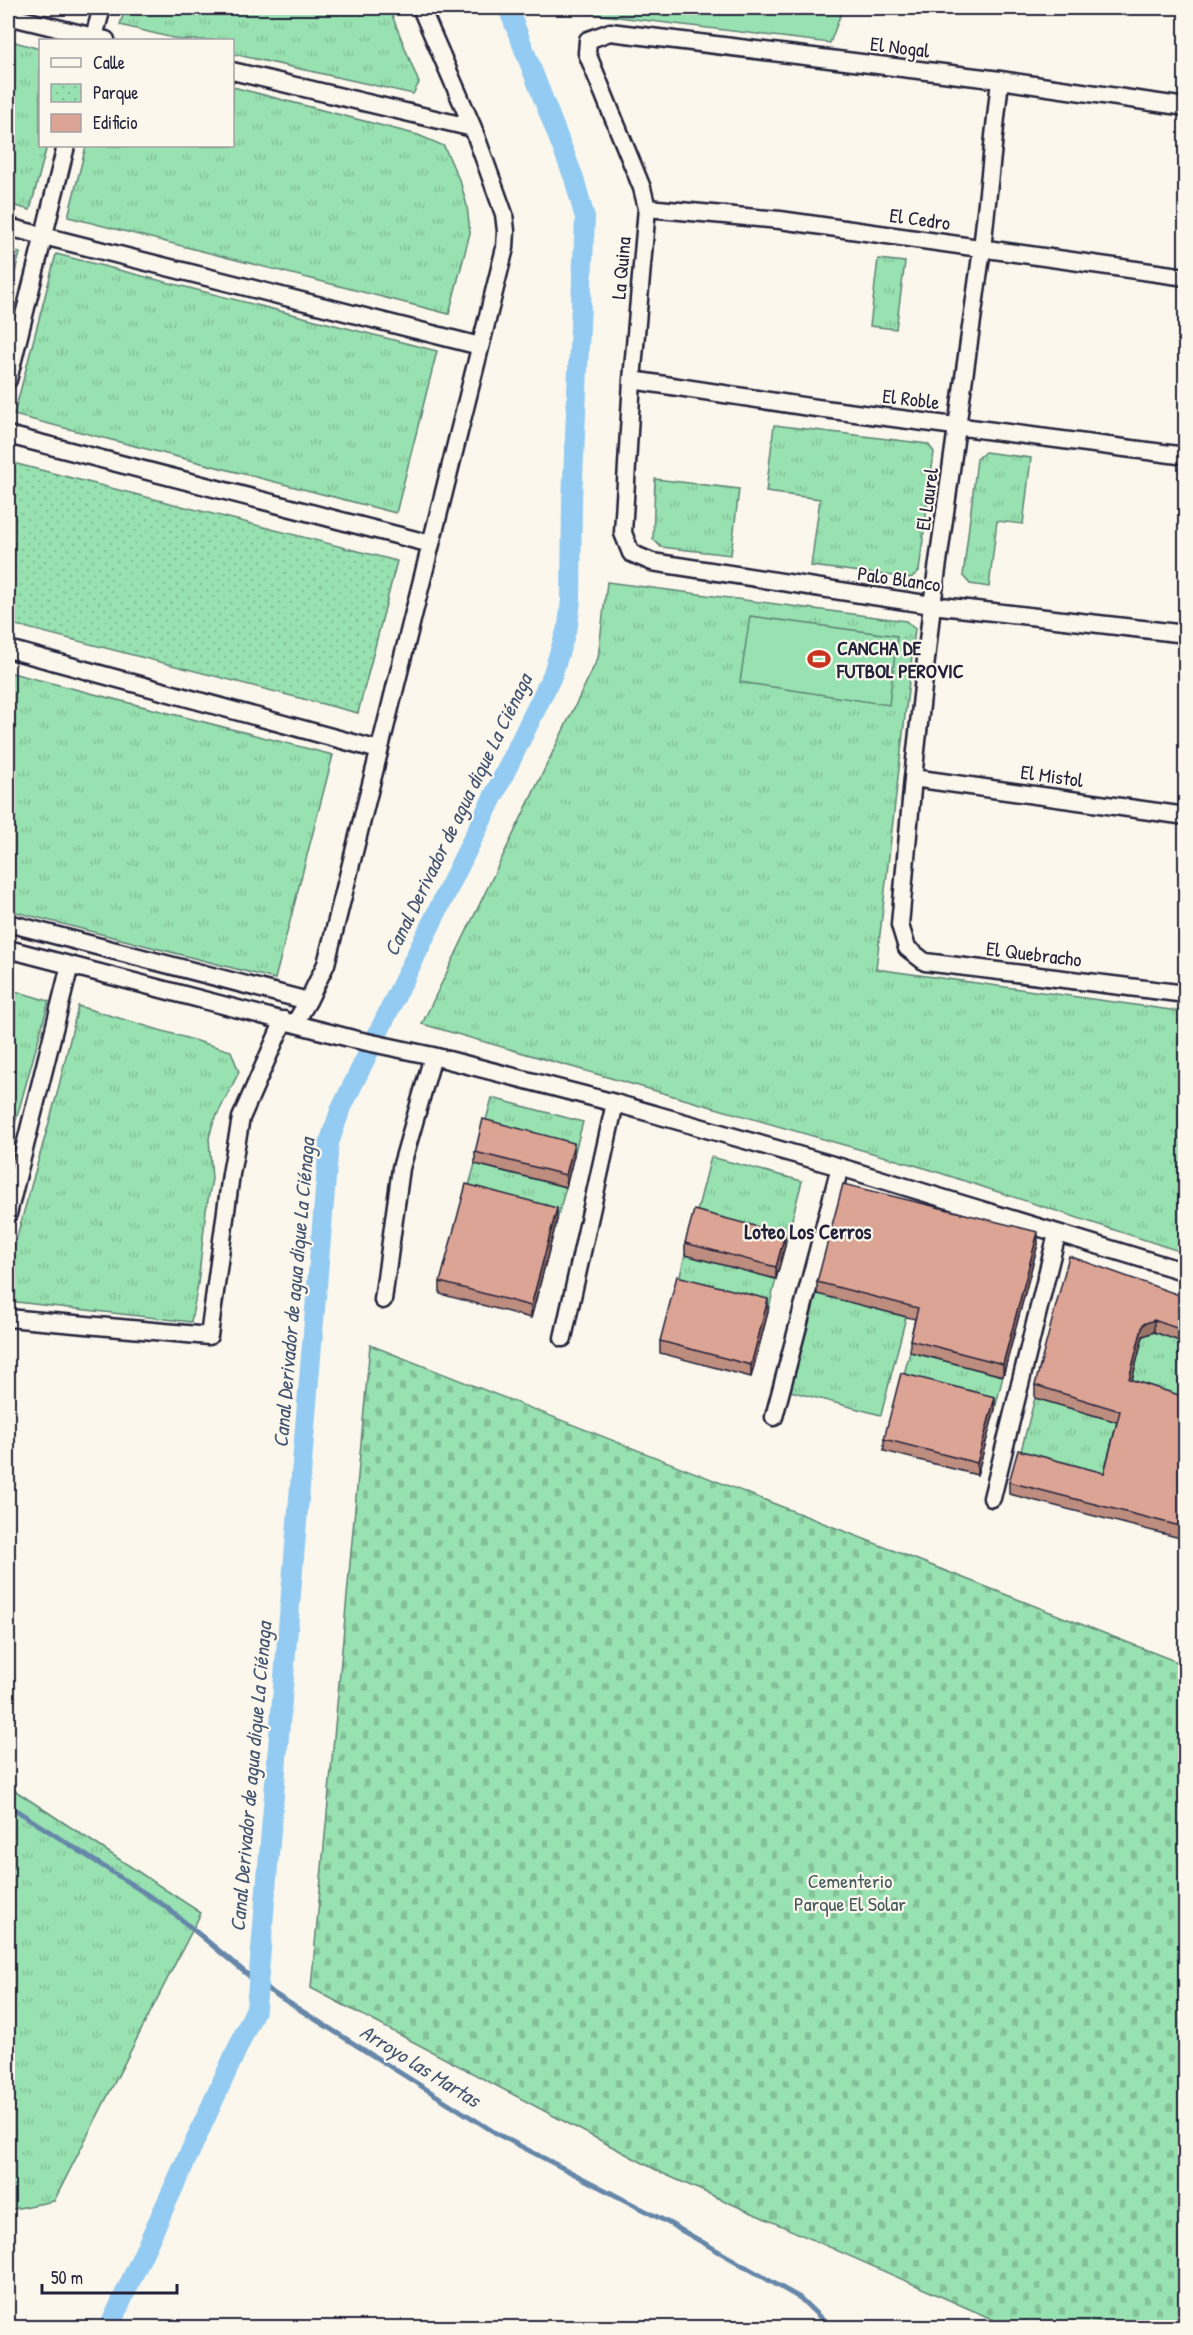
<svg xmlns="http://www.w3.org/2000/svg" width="1193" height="2335" font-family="'Patrick Hand',sans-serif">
<defs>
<pattern id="grass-tufts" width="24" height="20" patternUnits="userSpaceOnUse" patternTransform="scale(1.5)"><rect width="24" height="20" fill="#98e1b0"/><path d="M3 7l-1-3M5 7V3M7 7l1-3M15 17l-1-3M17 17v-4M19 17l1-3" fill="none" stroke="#83c198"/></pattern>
<pattern id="cemetery-stones" width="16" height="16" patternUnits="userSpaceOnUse" patternTransform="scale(1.5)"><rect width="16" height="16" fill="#98e1b0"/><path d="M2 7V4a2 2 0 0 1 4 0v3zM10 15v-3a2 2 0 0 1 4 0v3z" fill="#83c198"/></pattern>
<pattern id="park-dots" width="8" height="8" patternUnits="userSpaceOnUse" patternTransform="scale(1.5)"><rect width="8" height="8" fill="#98e1b0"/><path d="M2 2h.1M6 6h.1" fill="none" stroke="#83c198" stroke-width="1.8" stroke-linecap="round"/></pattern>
</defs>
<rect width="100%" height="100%" fill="#fbf7ec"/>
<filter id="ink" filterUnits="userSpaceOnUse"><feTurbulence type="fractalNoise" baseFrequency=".0167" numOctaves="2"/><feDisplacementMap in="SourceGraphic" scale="12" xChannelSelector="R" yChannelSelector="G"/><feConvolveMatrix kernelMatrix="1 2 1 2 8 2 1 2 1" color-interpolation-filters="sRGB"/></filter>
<g filter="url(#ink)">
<path fill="url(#grass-tufts)" stroke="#5d8276" stroke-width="1.5" d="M 125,8 L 389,8 L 419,83 L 413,94 L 233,54 L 232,40 L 181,40 L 120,25 Z
M 8,40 L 40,49 L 40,146 L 47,146 L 30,210 L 8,204 Z
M 233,87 L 418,135 L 444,146 L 461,184 L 467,206 L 470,233 L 449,314 L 68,217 L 86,146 L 232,146 Z
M 8,250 L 20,253 L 8,299 Z
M 56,254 L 437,351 L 396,513 L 14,415 Z
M 878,259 L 905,262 L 896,329 L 870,326 Z
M 774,425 L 928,444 L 934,452 L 919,571 L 911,578 L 811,566 L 820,499 L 766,492 Z
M 985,452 L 1031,458 L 1023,524 L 997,521 L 989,587 L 970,584 L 963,576 L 977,459 Z
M 655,479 L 739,489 L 731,555 L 661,547 L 653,539 Z
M 607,582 L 906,621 L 915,629 L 876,969 L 1185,1012 L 1185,1253 L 928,1169 L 422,1024 L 598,658 Z
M 8,672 L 333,755 L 275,979 L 8,910 Z
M 8,989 L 49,1001 L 8,1149 Z
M 78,1006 L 231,1051 L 239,1072 L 213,1123 L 209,1138 L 212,1179 L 206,1210 L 198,1284 L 191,1322 L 8,1301 L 12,1254 L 57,1094 Z
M 492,1098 L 583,1122 L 574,1155 L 483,1131 Z
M 711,1157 L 802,1181 L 785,1246 L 694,1223 Z
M 475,1164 L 566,1187 L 557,1220 L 466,1196 Z
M 685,1255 L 776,1279 L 768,1312 L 677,1288 Z
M 816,1293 L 906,1317 L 881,1415 L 790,1391 Z
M 1145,1329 L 1185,1343 L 1185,1409 L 1129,1392 Z
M 910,1352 L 1003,1376 L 995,1409 L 901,1385 Z
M 1035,1398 L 1120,1423 L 1104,1485 L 1018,1462 Z
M 8,1786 L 201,1913 L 54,2201 L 8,2210 Z"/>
<path fill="url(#cemetery-stones)" stroke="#5d8276" stroke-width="1.5" d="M 370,1345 L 1185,1665 L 1185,2327 L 1010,2327 L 664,2174 L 311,1988 Z"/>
<path fill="url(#park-dots)" stroke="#5d8276" stroke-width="1.5" d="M 13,463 L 397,561 L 358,713 L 8,623 L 8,484 Z"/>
<path fill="#98e1b0" stroke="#5d8276" stroke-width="1.5" d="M 545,8 L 843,8 L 830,43 Z
M 750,616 L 897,636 L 889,705 L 740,682 Z"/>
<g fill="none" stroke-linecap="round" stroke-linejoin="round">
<path stroke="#6687a9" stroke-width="5" d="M 8,1805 L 165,1906 L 259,1984 L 499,2135 L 667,2222 L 800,2298 L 831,2328"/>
<path stroke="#93cbf2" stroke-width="20" d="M 109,2328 L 256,2008 L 329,1143 L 340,1111 L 552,676 L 568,625 L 571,600 L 572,500 L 585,218 L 574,178 L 508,8"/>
<g stroke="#22223b" stroke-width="21">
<path id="street" d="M 8,16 L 106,40
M 93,40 L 102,8
M 232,71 L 473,128
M 1000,80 L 982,249 L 932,605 L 913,778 L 900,925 L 907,948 L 925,962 L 1186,994
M 1186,107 L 1000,80 L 610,32 L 588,40 L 587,53 L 642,188 L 647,208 L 632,380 L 623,533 L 631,553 L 652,562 L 932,605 L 1186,634
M 647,208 L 780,220 L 1186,277
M 8,227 L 480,346
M 8,380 L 66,146
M 632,380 L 809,407 L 1186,456
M 8,435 L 431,544
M 8,649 L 379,750
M 913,778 L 1186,816
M 8,923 L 308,1001 L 295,1023
M 8,949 L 353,1039 L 433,1056 L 615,1103 L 840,1167 L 1186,1272
M 308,1001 L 326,964 L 505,248 L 506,231 L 504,214 L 473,128 L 421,8
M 8,1214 L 70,965
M 383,1300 L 401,1168 L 433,1056
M 8,1318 L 209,1336 L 231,1174 L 241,1118 L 284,1020
M 563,1338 L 615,1103
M 774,1417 L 840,1167
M 992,1498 L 1057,1234"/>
</g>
<use href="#street" stroke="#fbf7ec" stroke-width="16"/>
</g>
<path fill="#bd8d7f" stroke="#22223b" stroke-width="1.5" d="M 475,1152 L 574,1155 L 566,1187 L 475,1164 Z
M 557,1220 L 531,1318 L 440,1294 L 440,1282 Z
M 685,1243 L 785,1246 L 776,1279 L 685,1255 Z
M 1038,1244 L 1003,1376 L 910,1352 L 910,1340 L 915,1319 L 817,1294 L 817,1282 Z
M 1185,1297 L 1185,1343 L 1154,1332 L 1143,1336 L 1131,1380 L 1185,1397 L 1184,1539 L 1009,1494 L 1009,1482 L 1104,1473 L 1117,1422 L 1035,1398 L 1035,1385 Z
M 768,1312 L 751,1377 L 660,1353 L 660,1341 Z
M 995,1409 L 977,1475 L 884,1451 L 884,1439 Z"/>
<path fill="#9a7368" stroke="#22223b" stroke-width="1.5" d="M 574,1143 L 574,1155 L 566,1187 L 566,1175 Z
M 557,1208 L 557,1220 L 531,1318 L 531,1306 Z
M 1038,1232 L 1038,1244 L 1003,1376 L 1003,1364 Z
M 785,1234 L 785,1246 L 776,1279 L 776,1267 Z
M 768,1299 L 768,1312 L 751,1377 L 751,1365 Z
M 1154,1320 L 1154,1332 L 1143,1336 L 1129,1392 L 1129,1379 L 1143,1324 Z
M 995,1397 L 995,1409 L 977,1475 L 977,1463 Z
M 1185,1521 L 1185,1533 L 1184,1539 L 1184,1527 Z"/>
<path fill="#dca494" stroke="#22223b" stroke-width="1.5" d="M 483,1119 L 574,1143 L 566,1175 L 475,1152 Z
M 466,1184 L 557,1208 L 531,1306 L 440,1282 Z
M 843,1184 L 1038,1232 L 1003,1364 L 910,1340 L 918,1308 L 817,1282 Z
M 694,1210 L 785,1234 L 776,1267 L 685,1243 Z
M 1069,1256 L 1185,1297 L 1185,1331 L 1154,1320 L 1143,1324 L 1129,1379 L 1185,1397 L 1185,1521 L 1184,1527 L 1009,1482 L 1018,1450 L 1104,1473 L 1120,1411 L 1035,1385 Z
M 677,1276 L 768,1299 L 751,1365 L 660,1341 Z
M 901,1373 L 995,1397 L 977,1463 L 884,1439 Z"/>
</g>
<defs>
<g id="stadium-bare" transform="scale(1.8)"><path d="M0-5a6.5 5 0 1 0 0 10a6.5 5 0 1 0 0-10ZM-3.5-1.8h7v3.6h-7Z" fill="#c8321e" stroke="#fbf7ec" stroke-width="2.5" paint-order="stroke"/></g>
</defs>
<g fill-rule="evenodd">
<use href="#stadium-bare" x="819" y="659"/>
</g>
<g text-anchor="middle" stroke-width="4.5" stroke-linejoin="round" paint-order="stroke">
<g font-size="20" fill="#22223b" stroke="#fbf7ec">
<text transform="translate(900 47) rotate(7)" y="7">El Nogal</text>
<text transform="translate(920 219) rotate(8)" y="7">El Cedro</text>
<text transform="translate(621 268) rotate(-85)" y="7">La Quina</text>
<text transform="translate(911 399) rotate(7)" y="7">El Roble</text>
<text transform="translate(927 499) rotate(-82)" y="7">El Laurel</text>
<text transform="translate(899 579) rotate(8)" y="7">Palo Blanco</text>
<text transform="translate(1052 776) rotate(8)" y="7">El Mistol</text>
<text transform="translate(1034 954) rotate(7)" y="7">El Quebracho</text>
</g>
<g font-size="20" font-weight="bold" fill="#22223b" stroke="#fbf7ec" text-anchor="start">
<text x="837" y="655">CANCHA DE<tspan x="837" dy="23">FUTBOL PEROVIC</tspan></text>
</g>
<g font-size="20" fill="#455b5e" stroke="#fbf7ec">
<text x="850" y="1888">Cementerio<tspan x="850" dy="23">Parque El Solar</tspan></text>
</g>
<g font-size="21" font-style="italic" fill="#445572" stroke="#fbf7ec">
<text transform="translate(458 815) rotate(-64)" y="7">Canal Derivador de agua dique La Ciénaga</text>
<text transform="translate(294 1293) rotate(-85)" y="7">Canal Derivador de agua dique La Ciénaga</text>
<text transform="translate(251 1777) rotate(-85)" y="7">Canal Derivador de agua dique La Ciénaga</text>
<text transform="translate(420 2066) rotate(32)" y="7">Arroyo las Martas</text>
</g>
<g font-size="21" font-weight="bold" fill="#22223b" stroke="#fbf7ec">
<text x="808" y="1239">Loteo Los Cerros</text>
</g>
</g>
<rect width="1193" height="2335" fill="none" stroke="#fbf7ec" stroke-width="30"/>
<rect x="15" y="15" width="1163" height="2305" fill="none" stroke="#22223b" stroke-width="2" filter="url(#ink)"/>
<rect x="39" y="39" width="195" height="108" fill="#fbf7ec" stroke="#a4a2a5" stroke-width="1.5"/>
<rect x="51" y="58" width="30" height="9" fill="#fbf7ec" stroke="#a4a2a5" stroke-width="1.5"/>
<text x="93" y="69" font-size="18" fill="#22223b">Calle</text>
<rect x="51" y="84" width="30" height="18" fill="url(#park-dots)" stroke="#a4a2a5" stroke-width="1.5"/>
<text x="93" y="99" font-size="18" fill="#22223b">Parque</text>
<rect x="51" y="114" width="30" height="18" fill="#dca494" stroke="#a4a2a5" stroke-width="1.5"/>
<text x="93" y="129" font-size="18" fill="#22223b">Edificio</text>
<path d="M42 2284v9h135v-9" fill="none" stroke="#22223b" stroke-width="3"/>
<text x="51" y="2284" font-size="18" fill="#22223b" stroke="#fbf7ec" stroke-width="4.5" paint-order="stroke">50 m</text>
</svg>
